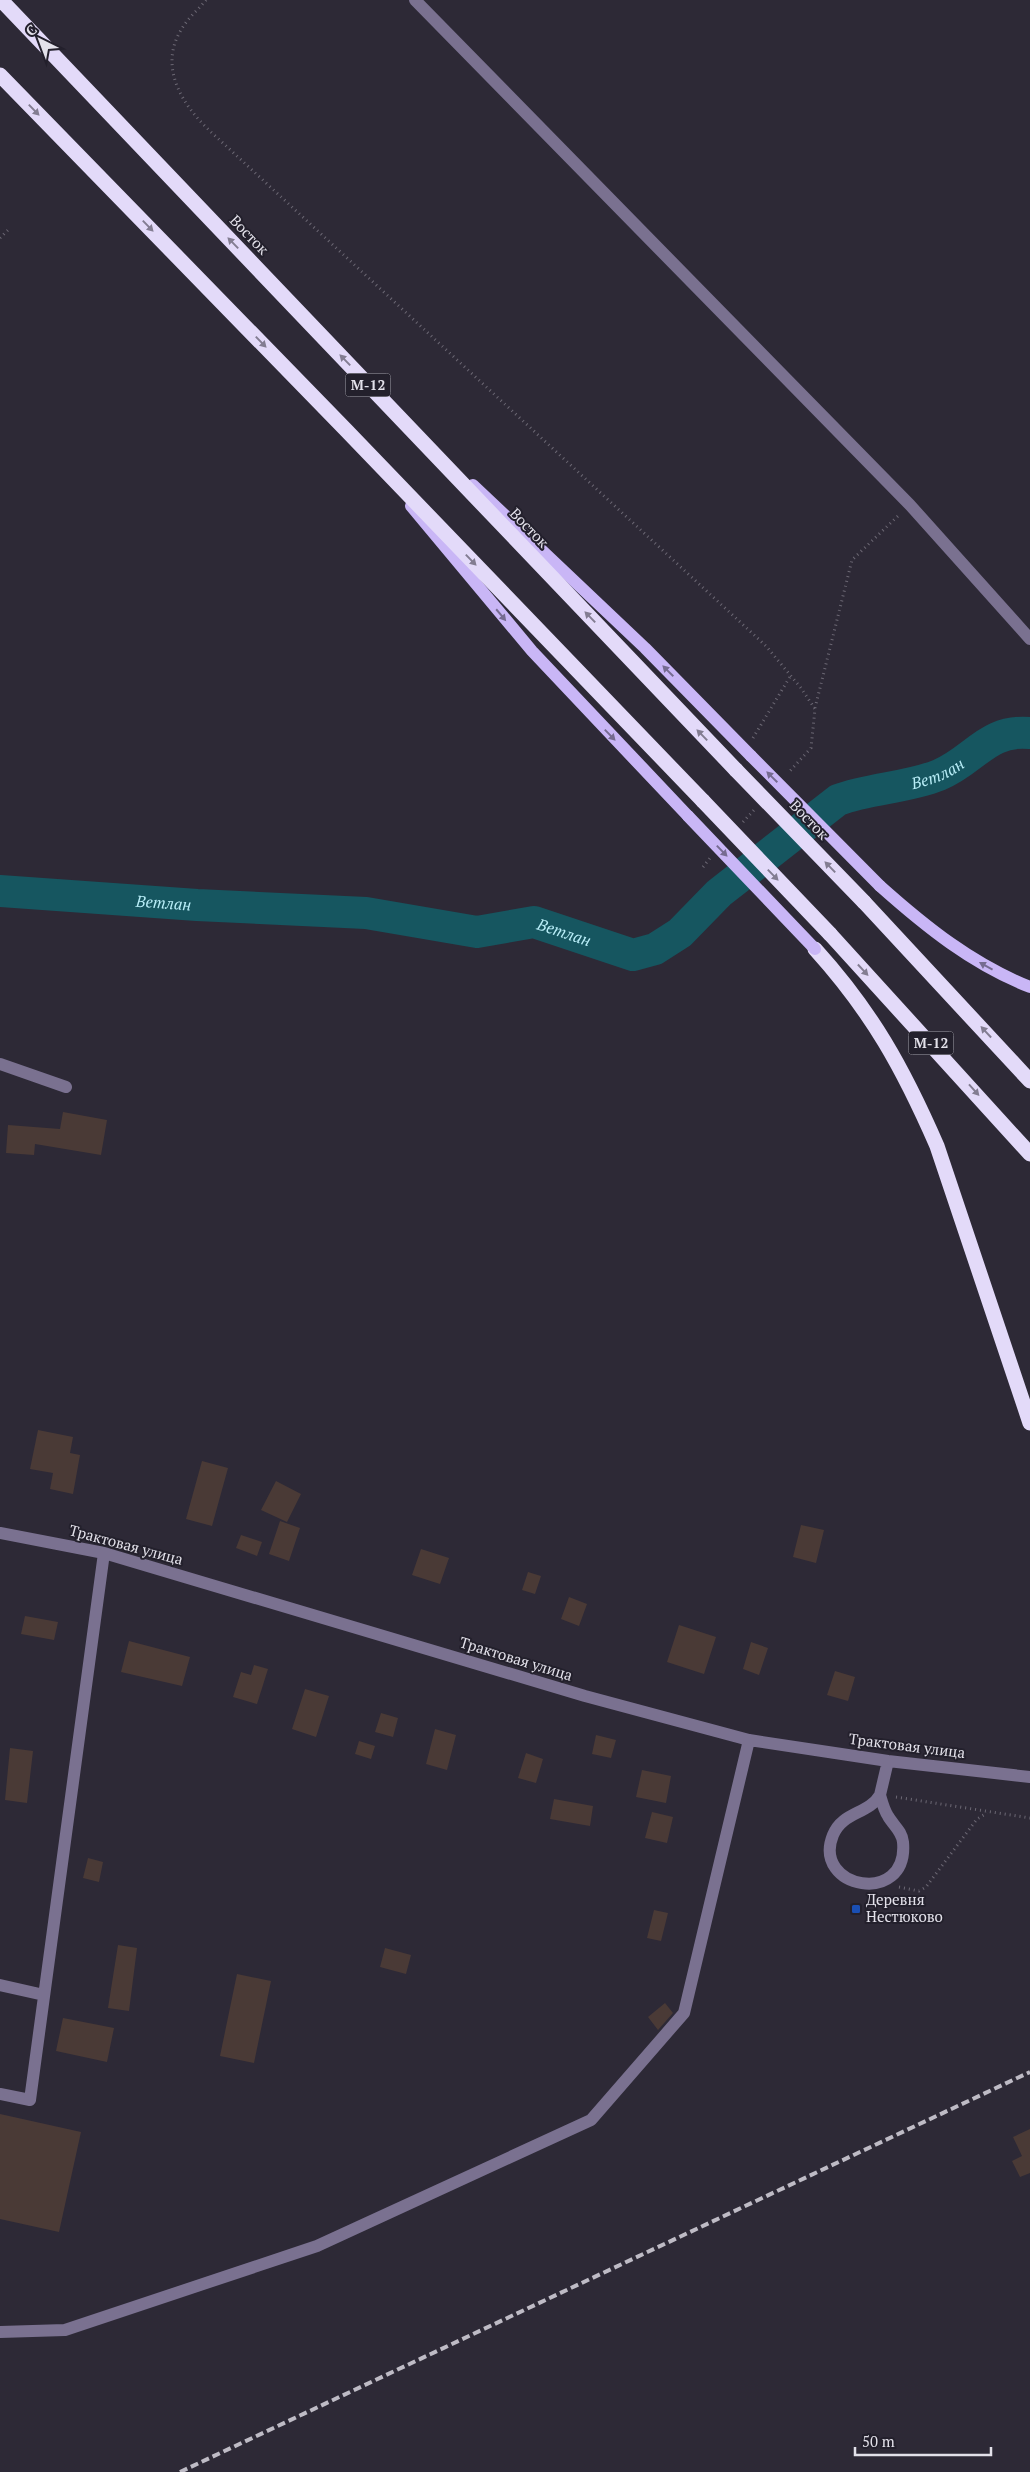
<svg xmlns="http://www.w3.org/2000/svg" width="1030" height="2472" font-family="'PT Serif',serif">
<rect width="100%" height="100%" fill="#2d2936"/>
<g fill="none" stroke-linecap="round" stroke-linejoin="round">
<path stroke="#165660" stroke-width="32" id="s1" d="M 0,891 L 197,905 L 366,913 L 477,932 L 534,922 L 633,955 L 655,949 L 680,933 L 719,893 L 838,800 C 870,788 907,788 939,775 C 975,760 987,729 1030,733"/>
</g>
<path fill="#4a3a36" d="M 63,1112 L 107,1120 L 101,1155 L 35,1144 L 34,1155 L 6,1153 L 8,1125 L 60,1129 Z
M 38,1430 L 73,1437 L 70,1453 L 80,1455 L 73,1494 L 50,1489 L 53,1473 L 30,1469 Z
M 202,1461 L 228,1468 L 212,1526 L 186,1519 Z
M 276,1481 L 301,1494 L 287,1522 L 261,1510 Z
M 280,1521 L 300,1528 L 289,1561 L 269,1554 Z
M 801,1525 L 824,1530 L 816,1563 L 793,1557 Z
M 241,1535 L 262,1542 L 257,1556 L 236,1548 Z
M 421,1549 L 449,1558 L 440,1584 L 412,1575 Z
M 528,1572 L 541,1576 L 535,1594 L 522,1590 Z
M 569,1597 L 587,1604 L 579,1626 L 561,1619 Z
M 25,1616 L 58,1622 L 54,1640 L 21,1634 Z
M 679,1625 L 716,1637 L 704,1674 L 667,1662 Z
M 129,1641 L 190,1657 L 182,1686 L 121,1672 Z
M 751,1642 L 768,1648 L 759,1675 L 743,1669 Z
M 254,1665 L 268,1669 L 257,1704 L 233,1697 L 241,1672 L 251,1675 Z
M 835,1671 L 855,1677 L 848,1701 L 827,1695 Z
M 305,1689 L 329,1696 L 316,1737 L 292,1729 Z
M 381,1713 L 398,1718 L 393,1737 L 375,1732 Z
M 435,1729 L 456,1735 L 447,1770 L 426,1764 Z
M 596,1735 L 616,1740 L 611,1758 L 592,1754 Z
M 359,1741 L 375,1746 L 371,1759 L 355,1754 Z
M 10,1748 L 33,1751 L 27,1803 L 5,1800 Z
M 526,1753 L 543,1759 L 536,1783 L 518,1778 Z
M 642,1770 L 671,1776 L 666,1803 L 636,1797 Z
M 554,1799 L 593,1806 L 590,1826 L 550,1819 Z
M 652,1812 L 673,1817 L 667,1843 L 645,1838 Z
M 88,1858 L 103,1862 L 99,1882 L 83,1878 Z
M 654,1910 L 668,1913 L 661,1941 L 647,1938 Z
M 118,1945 L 137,1948 L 129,2011 L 108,2008 Z
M 385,1948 L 411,1955 L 406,1974 L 380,1967 Z
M 237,1974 L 271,1981 L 254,2063 L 220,2056 Z
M 665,2003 L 673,2013 L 658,2030 L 648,2017 Z
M 63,2018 L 114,2028 L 107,2062 L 56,2051 Z
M 0,2114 L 81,2132 L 59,2232 L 0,2219 Z
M 1030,2129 L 1030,2173 L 1020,2177 L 1012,2161 L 1022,2156 L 1013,2137 Z"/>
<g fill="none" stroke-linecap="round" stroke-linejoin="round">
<path stroke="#6c6874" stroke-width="3" stroke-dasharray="1 4" stroke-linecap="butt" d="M 206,0 C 198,10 187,19 181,30 C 158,68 183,106 211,132 L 766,646 L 801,688 L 815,709 L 811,748 L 789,772
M 0,238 L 10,228
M 815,708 L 852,560 L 900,514
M 753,738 L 791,675
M 743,822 L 754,810
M 703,867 L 710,858
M 896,1797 L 1030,1818
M 899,1887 L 919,1891 L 926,1887 L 977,1819 L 987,1813"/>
<path stroke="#7a7190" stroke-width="12" d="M 415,0 L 910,505 L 1030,639
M 0,1064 L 66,1087
M 0,1533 L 104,1553 L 585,1696 L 749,1740 L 888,1761 L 1030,1777
M 880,1795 C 882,1802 884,1810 888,1816 C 893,1825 902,1831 903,1842 C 909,1907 811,1889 833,1835 C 843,1811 868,1815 880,1795 Z
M 880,1795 L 888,1761
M 0,1985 L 44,1995
M 0,2094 L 30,2100 L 104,1553
M 0,2332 L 65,2330 L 317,2246 L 591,2120 L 684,2013 L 749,1740"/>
<path stroke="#c9b6f6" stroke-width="12" d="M 473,485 L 645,648 L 751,756
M 411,506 L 532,651 L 688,816
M 880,886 C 926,927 972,964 1030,987"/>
<path stroke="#e3daf9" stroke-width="15" d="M 1,0 L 736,770
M 0,75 L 346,430 L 703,801
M 864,902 L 1030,1081
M 830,934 L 1030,1154
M 815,949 C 872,1012 903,1068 937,1146 L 1030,1423"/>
<path stroke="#bebbc5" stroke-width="4" stroke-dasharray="8 4" stroke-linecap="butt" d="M 180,2472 L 1030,2072"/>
<path stroke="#c9b6f6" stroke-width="12" d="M 751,756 L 880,886
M 688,816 L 815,949"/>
<path stroke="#e3daf9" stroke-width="15" d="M 736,770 L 864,902
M 703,801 L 830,934"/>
</g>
<defs><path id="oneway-solid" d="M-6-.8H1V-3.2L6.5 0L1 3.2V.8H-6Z" transform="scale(1.25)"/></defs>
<g fill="#837d92">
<use href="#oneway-solid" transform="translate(34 110) rotate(46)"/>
<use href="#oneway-solid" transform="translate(148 226) rotate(46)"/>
<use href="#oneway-solid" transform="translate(233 243) rotate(-134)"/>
<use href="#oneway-solid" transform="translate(261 342) rotate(46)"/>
<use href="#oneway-solid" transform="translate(345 360) rotate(-134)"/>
<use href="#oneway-solid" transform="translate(471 560) rotate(46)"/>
<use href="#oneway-solid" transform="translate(590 617) rotate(-134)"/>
<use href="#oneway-solid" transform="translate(702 735) rotate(-134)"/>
<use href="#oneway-solid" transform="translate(830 867) rotate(-134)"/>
<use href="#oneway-solid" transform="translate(773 875) rotate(46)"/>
<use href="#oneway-solid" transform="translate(863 970) rotate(47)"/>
<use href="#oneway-solid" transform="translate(986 1032) rotate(-133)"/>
<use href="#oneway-solid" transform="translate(974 1090) rotate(48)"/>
</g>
<g fill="#766b91">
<use href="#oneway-solid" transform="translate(501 615) rotate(50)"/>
<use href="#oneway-solid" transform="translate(668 671) rotate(-135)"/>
<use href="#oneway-solid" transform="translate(610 735) rotate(46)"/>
<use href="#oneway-solid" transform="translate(772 777) rotate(-135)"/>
<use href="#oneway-solid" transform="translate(722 851) rotate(46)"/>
<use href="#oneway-solid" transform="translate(986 966) rotate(-151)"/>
</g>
<rect fill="#1a4fb4" stroke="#23202c" stroke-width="2" x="851" y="1904" width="10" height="10" rx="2.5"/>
<g text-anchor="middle" stroke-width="4" stroke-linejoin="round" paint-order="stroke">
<g fill="#23202c" stroke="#a9a7b1" stroke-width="1">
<rect x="345.5" y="373.5" width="45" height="23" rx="4"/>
<rect x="908.5" y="1031.5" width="45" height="23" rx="4"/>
</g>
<g font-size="14" font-weight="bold" fill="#e3e1ea">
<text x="368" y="390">М-12</text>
<text x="931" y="1048">М-12</text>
</g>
<g font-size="15" fill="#e3e1ea" stroke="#23202c">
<text transform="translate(249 235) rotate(46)" y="5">Восток</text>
<text transform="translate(529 528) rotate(46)" y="5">Восток</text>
<text transform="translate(809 820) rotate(46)" y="5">Восток</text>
<text transform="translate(126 1545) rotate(15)" y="5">Трактовая улица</text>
<text transform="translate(516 1659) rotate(17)" y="5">Трактовая улица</text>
<text transform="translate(907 1746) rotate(7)" y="5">Трактовая улица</text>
</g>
<g font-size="15" fill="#e3e1ea" stroke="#23202c" text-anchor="start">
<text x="866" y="1905">Деревня<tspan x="866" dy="17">Нестюково</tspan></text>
</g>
<g font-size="16" font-style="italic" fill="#b9eef8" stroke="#23202c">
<text dy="6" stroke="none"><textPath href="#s1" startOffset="1004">Ветлан</textPath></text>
<text dy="6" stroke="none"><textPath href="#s1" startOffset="164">Ветлан</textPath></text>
<text dy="6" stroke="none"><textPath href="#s1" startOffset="569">Ветлан</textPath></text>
</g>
</g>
<g transform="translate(40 40) rotate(318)" stroke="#23202c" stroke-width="4" paint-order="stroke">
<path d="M0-4L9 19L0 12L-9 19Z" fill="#e3e1ea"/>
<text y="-8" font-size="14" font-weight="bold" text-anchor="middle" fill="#e3e1ea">С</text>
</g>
<path d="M855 2447v8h136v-8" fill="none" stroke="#e3e1ea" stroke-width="2.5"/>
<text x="862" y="2447" font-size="15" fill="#e3e1ea" stroke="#23202c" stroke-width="4" paint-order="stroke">50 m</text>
</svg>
